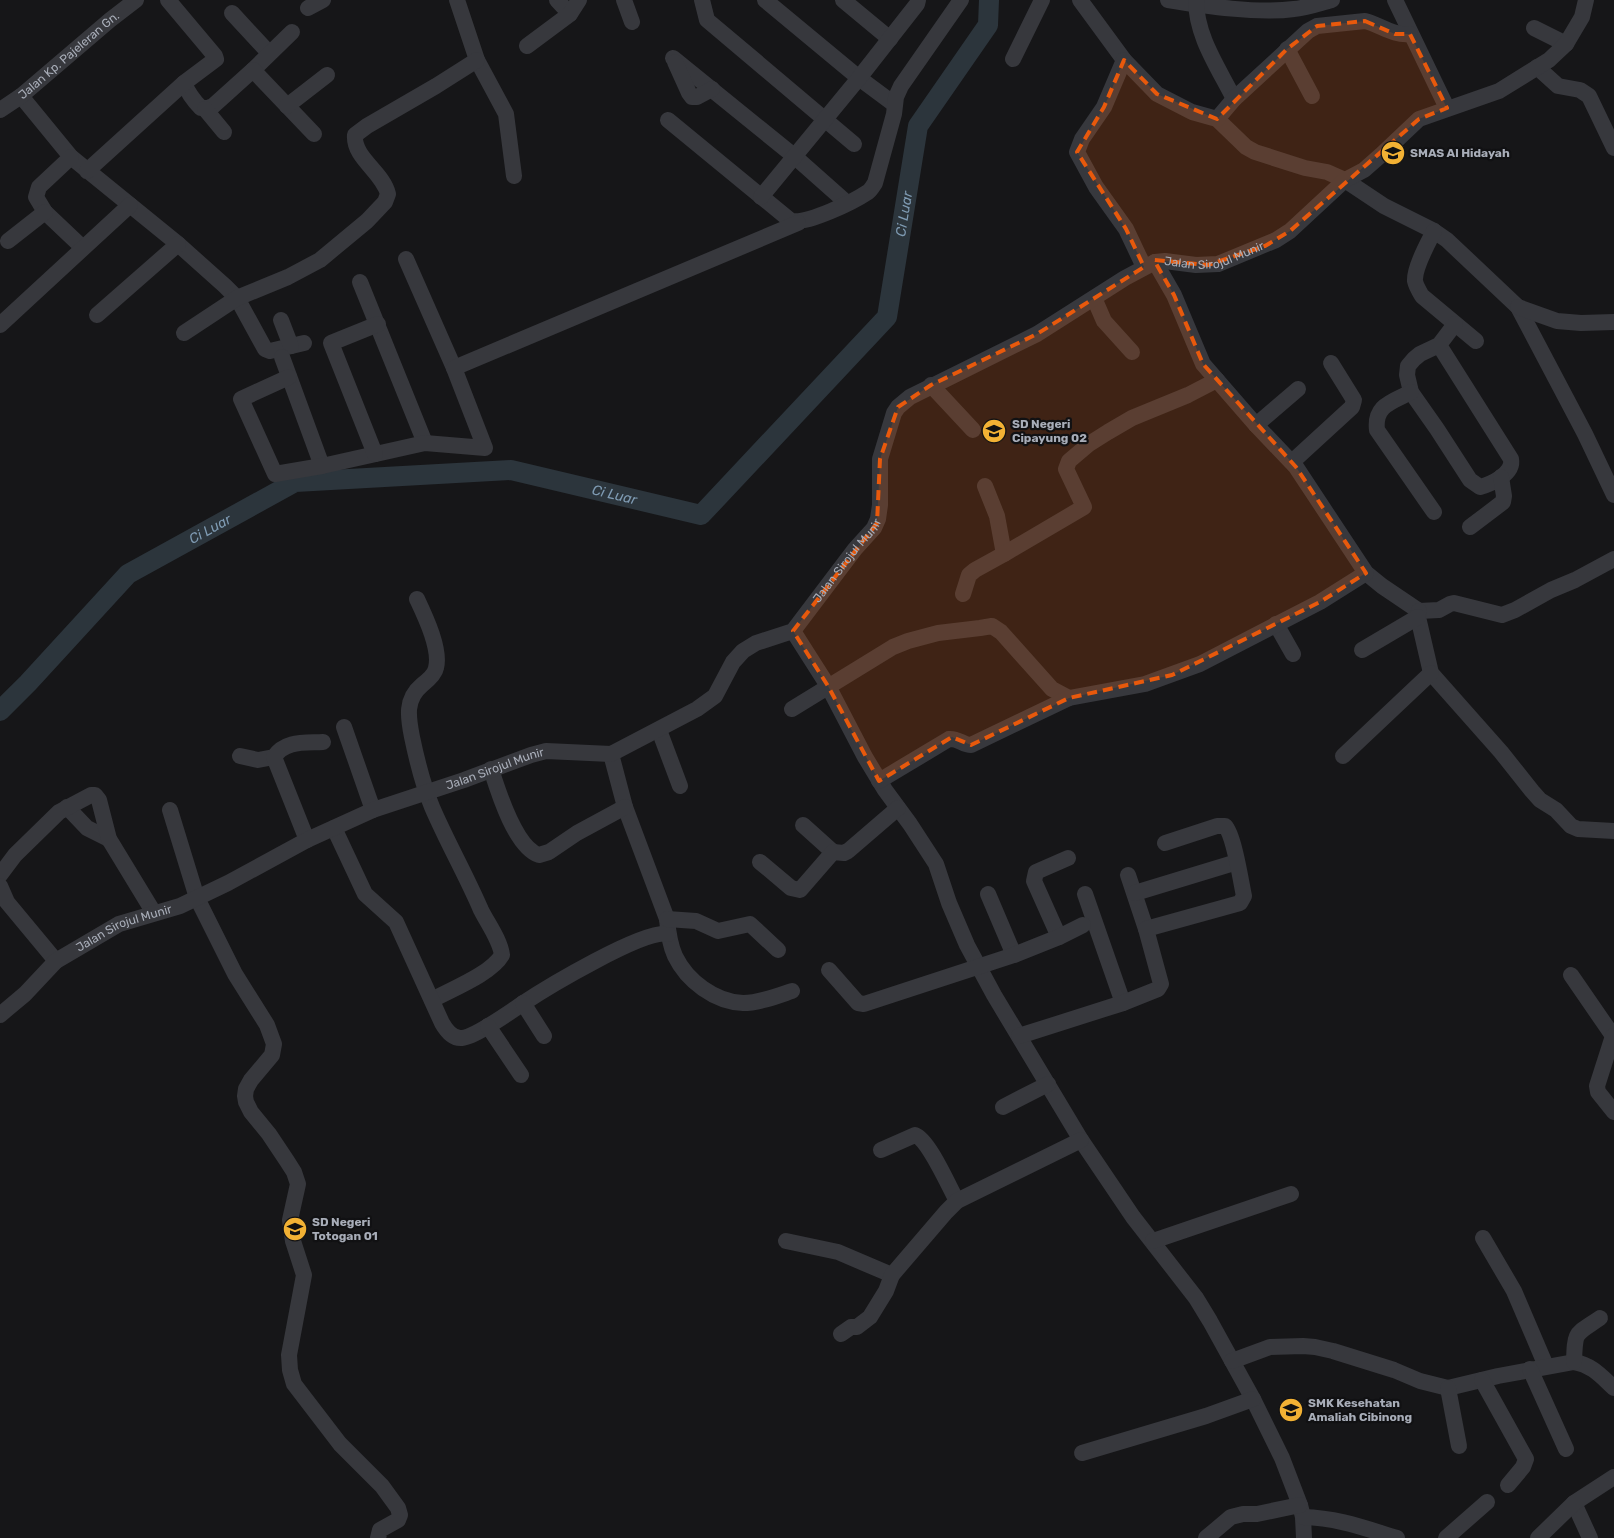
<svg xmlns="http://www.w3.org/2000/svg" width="1614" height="1538" font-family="Rubik,sans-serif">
<rect width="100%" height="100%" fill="#161618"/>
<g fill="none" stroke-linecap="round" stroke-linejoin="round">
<path stroke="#2c353c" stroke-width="20" id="s1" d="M 0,711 L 28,683 L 128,574 L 295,482 L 511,470 L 701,515 L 887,317 L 918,126 L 988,25 L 989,0"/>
<g stroke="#37383d" stroke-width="16">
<path d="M 457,0 L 477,60 L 506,114 L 514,176"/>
<path d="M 557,0 L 570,14"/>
<path d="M 624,0 L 632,22"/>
<path d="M 702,0 L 707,20 L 854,144"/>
<path d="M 765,0 L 859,78 L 894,104"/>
<path d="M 843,0 L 890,39"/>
<path d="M 1080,0 L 1124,60 L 1157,94 L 1192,112 L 1217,119 L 1246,147 L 1255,152 L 1305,168 L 1327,172 L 1345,180 L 1384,206 L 1434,231 L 1447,240 L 1518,307 L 1585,434 L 1614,495"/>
<path d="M 1168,0 C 1205,6 1258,14 1294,9 C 1307,8 1320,3 1332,0"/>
<path d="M 1196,0 C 1196,36 1218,67 1234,99"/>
<path d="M 1395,0 L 1447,108"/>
<path d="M 308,8 L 323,0"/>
<path d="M 232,13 L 269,53"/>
<path d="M 1534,28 L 1566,44"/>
<path d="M 527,46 L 570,14 L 579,0"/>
<path d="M 1287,49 L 1312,96"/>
<path d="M 673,58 L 794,156 L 847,203"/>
<path d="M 1013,59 L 1042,0"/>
<path d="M 1124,60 L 1104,107 L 1082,139 L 1077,152 L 1096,187 L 1126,229 L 1144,267"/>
<path d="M 675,62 L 689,93 L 692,97 L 697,97 L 712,89"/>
<path d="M 1537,67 L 1558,86 L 1580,90 L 1589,96 L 1614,148"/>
<path d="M 253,70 L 292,32"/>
<path d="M 184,83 C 188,93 193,100 201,108 L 208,108 L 213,106 L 253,70 L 314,134"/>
<path d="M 21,96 L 71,157 L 178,244 L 225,286 L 237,298 L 265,349 L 270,351 L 304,343"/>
<path d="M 287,106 L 327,75"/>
<path d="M 205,109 L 224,132"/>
<path id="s2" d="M 0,110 L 21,96 L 110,20 L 136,0"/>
<path d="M 1217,119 L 1234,99 L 1308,31 L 1317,26 L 1365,21 C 1381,25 1393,36 1410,34"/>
<path d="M 668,120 L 791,221 C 808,224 853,202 868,192 C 871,190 873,186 875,183 L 894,114 L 896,97 L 901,86 L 961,0"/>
<path d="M 71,157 L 39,187 L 36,197 L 45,212 L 83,248"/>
<path d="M 87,171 L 184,83 L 216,59 L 215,56 L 168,0"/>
<path d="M 761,197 L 859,78 L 917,4 L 918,0"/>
<path d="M 1434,231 C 1428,243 1414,268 1415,281 C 1416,286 1419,291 1422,296 L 1476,341"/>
<path d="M 8,241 L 45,212"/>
<path d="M 406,259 L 454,368"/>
<path d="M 1155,262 L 1174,295 L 1203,364 L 1256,425 L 1296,467 L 1366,573 L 1382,586 L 1419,611 L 1439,610 L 1450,604 L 1454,603 L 1502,615 L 1515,610 L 1551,590 L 1575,580 L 1614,559"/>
<path d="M 360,282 L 425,443"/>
<path d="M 1094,298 L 1104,321 L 1132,352"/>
<path d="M 1518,307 L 1557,321 L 1581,323 L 1614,322"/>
<path d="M 97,315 L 178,244"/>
<path d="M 281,320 L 291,346"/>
<path d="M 0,325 L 130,205"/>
<path d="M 184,333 L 237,298 L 288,277 L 320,260 L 367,221 L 385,202 L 388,194 C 383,172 353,158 355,135 L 367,126 L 436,86 L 477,60"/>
<path d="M 1439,345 L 1511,459 C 1514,474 1491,484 1480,487 L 1470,480 L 1437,429 L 1411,392 L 1407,375 L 1408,366 L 1414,359 L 1420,354 L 1439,345 L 1455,324"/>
<path d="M 282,357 L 322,466"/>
<path d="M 289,377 L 241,399 L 275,474 L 322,466 L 425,443 L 485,448 L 454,368 L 798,223"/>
<path d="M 931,385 L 973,430"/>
<path d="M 1411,392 C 1392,402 1374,405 1377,430 L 1434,512"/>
<path d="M 1256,425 L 1298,389"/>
<path d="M 375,454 L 331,343 L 378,324"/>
<path d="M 1292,462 L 1352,407 L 1354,400 L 1331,363"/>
<path d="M 985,486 L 997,516 L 1004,554"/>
<path d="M 1470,527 L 1503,502 L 1504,496 L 1501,477"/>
<path d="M 963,594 L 969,575 L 975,570 L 1004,554 L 1084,507 L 1066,469 L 1069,461 L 1089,444 L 1108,432 L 1132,418 L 1188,395 L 1217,380"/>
<path d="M 417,599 C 425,616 441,649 436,668 C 435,674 427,681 422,685 C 405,699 408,717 412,737 C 417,761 423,785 432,807 C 447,842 466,875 481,910 C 488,924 500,940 502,955 C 491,974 452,989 432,1000"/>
<path d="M 1419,611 L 1418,617 L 1431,673 L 1501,752 L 1532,791 L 1540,800 L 1556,810 L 1571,826 L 1578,829 L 1614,831"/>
<path d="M 1276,624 L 1293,654"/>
<path d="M 793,631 L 828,686 L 865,757 L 885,790 L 910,824 L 936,864 L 949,903 L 967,945 L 994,995 L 1081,1140 L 1133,1217 L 1196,1298 L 1210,1321 L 1253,1399 L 1282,1458 L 1300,1505 L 1303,1517 L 1304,1538"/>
<path d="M 1362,650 L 1418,617"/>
<path d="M 792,709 L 893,647 L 908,641 L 938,633 L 980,628 L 992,626 L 1001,632 L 1052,689 L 1069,698"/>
<path d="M 344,727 L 373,810"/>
<path d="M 659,730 L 680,786"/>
<path d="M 611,754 L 625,807 L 667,919 C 668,931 670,945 675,956 C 687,981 715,1002 743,1003 C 759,1003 777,996 792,991"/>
<path d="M 240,756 L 258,760 L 274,757"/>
<path d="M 1343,756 L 1431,673"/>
<path d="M 491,769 C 498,791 515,847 539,855 L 549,852 L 577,833 L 625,807"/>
<path d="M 879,781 L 949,739 C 958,738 963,745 971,745 L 1069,698 L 1145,684 L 1200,664 L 1320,602 L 1366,573"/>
<path d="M 67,807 L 87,828 L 109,839"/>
<path d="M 170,810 L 197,898 L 235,974 L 267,1025 L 274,1044 L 272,1055 L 251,1080 L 246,1089 L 245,1096 L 246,1102 L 251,1112 L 269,1134 L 287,1161 L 294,1172 L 298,1184 L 290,1220 L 293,1241 L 304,1275 L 289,1355 L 290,1370 L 294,1384 L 340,1444 L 382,1486 L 398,1508 L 400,1515 L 398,1520 L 380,1530 L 378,1538"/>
<path d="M 803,825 L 833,852"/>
<path d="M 334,828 L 365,894 L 396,922 L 442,1023 C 446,1030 452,1039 462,1038 C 475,1037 510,1012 522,1004 C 546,988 644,929 668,934"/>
<path d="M 307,840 L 274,757 C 285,740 305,743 323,742"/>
<path d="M 760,862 L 791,888 L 800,890 L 833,852 L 844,853 L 848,851 L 898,808"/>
<path d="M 0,875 L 15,855 L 59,812 L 91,795 L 95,795 L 99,800 L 109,839 L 154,913"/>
<path d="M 1128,875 L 1146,929"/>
<path d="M 0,886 L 7,902 L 56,961"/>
<path d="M 1135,893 L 1237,862"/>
<path d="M 988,894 L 1014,955"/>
<path d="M 1085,894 L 1123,1003"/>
<path d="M 667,919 L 696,921 L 718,931 L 750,924 L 778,950"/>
<path d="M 1059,937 L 1034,881 L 1036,872 L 1068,858"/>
<path d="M 829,970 L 858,1003 L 864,1004 L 1014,955 L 1059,937 L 1083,925"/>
<path d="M 1571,975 L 1613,1036"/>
<path d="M 523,1003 L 544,1036"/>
<path id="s3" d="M 0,1015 L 25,994 L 56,961 L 119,924 L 180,906 L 228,883 L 307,840 L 373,810 L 464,780 L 531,755 L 546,751 L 611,754 L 697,709 L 715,696 L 733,662 L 743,651 L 756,643 L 793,631 L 855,549 L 874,528 L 878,519 L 880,505 L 880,459 L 894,413 L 898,407 L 910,397 L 1037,334 L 1125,278 L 1155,262 L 1165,261 L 1196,265 L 1218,264 L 1276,240 L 1290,231 L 1345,180 L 1364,170 L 1381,155 L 1419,119 L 1499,91 L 1549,60 L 1566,44 L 1582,17 L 1586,0"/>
<path d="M 488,1026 L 521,1075"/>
<path d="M 1019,1036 L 1123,1003 L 1158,989 L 1161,984 L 1146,929 L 1240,903 L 1244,896 C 1241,882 1234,835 1225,826 L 1217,826 L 1165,843"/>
<path d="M 1613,1036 L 1597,1086 L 1598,1092 L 1614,1112"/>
<path d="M 1003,1107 L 1048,1084"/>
<path d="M 881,1150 L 915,1135 C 929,1140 949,1187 957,1201"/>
<path d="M 1483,1238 L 1514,1291 L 1546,1366"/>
<path d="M 786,1241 L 838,1252 L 892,1275"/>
<path d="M 1153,1241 L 1291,1194"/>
<path d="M 841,1334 L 851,1327 L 857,1327 L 870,1317 L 886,1291 L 892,1275 L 946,1212 L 957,1201 L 1081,1140"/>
<path d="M 1232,1361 L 1270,1347 L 1303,1346 L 1315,1347 L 1333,1351 L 1394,1370 L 1420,1381 L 1448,1388 L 1498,1376 L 1574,1362 C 1592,1365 1601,1376 1614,1388"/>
<path d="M 1574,1362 C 1575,1330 1575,1335 1600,1318"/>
<path d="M 1530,1369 L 1566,1449"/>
<path d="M 1482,1380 L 1526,1459 L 1523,1467 L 1508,1485"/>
<path d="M 1448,1388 L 1459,1446"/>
<path d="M 1082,1453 L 1206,1416 L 1253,1399"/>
<path d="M 1574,1503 L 1590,1538"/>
<path d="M 1303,1517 C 1338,1518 1364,1528 1397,1538"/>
<path d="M 1206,1538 L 1231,1517 L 1243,1514 L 1257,1514 L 1300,1505"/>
<path d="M 1446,1538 L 1487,1502"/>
<path d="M 1538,1538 L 1574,1503 L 1614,1477"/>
</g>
</g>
<path fill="#e8590c" fill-opacity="0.2" stroke="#e8590c" stroke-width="4" stroke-dasharray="10 6" stroke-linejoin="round" d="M 1365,21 L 1395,34 L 1410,34 L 1447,108 L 1419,119 L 1290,231 L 1265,246 L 1208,265 L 1154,260 L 1174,295 L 1203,364 L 1296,467 L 1366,573 L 1320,602 L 1172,675 L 1069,698 L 971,745 L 952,737 L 879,781 L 828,686 L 793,631 L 877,523 L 880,459 L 898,407 L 931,385 L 1037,334 L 1144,267 L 1126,229 L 1077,152 L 1104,107 L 1124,60 L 1157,94 L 1217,119 L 1287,49 L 1317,26 Z"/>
<defs>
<g id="school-disc" transform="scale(1.25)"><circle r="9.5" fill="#f2b134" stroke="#111113"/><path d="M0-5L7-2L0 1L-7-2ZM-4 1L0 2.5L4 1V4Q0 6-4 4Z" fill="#111"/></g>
</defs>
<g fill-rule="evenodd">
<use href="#school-disc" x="1393" y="153"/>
<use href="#school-disc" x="994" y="431"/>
<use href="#school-disc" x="295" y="1229"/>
<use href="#school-disc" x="1291" y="1410"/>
</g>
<g text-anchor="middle" stroke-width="4.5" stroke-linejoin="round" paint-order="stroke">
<g font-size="12" fill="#a8adb8" stroke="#111113">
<text dy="4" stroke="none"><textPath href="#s2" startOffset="88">Jalan Kp. Pajeleran Gn.</textPath></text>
<text dy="4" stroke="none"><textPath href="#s3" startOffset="1518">Jalan Sirojul Munir</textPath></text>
<text dy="4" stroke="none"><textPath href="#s3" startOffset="994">Jalan Sirojul Munir</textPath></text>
<text dy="4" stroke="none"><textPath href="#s3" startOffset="559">Jalan Sirojul Munir</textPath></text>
<text dy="4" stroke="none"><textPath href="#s3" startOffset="154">Jalan Sirojul Munir</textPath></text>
</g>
<g font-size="12" font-weight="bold" fill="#a8adb8" stroke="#111113" text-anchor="start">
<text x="1410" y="157">SMAS Al Hidayah</text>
<text x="1012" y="428">SD Negeri<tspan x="1012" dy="14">Cipayung 02</tspan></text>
<text x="312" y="1226">SD Negeri<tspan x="312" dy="14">Totogan 01</tspan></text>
<text x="1308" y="1407">SMK Kesehatan<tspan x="1308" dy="14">Amaliah Cibinong</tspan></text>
</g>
<g font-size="14" font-style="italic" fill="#7f9bb3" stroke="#111113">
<text dy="5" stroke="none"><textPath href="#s1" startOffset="1166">Ci Luar</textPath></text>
<text dy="5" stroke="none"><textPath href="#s1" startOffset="701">Ci Luar</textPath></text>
<text dy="5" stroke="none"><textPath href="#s1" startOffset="281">Ci Luar</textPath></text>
</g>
</g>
</svg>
